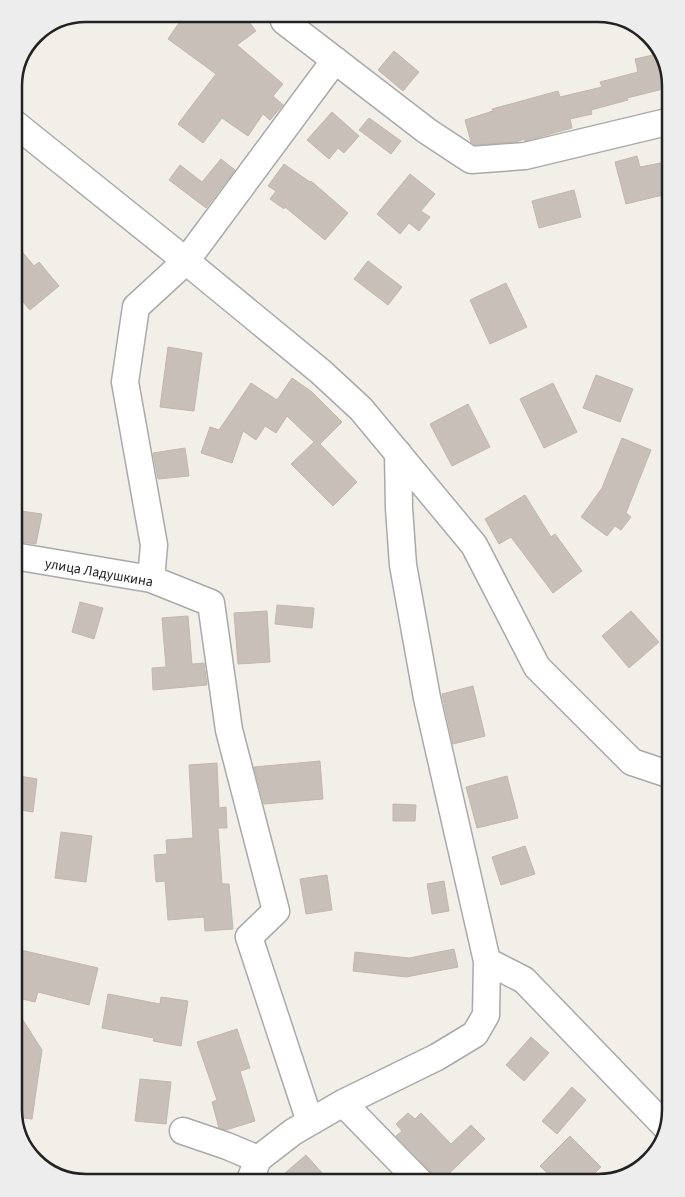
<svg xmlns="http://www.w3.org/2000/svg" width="685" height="1197" font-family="'Source Sans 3',sans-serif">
<rect width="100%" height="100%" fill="#f2efe9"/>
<path fill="#c7bfb8" stroke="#c4b6ab" d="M 185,14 L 243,14 L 256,31 L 237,45 L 283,84 L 273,96 L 283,105 L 270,120 L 263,114 L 248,136 L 222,118 L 203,143 L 178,124 L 216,74 L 168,39 Z
M 394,51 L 419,72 L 403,91 L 378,70 Z
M 662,53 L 664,55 L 671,87 L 627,98 L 628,100 L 591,110 L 592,114 L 570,119 L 572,128 L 525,141 L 524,139 L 516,142 L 475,145 L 471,142 L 465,120 L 493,111 L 492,109 L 558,91 L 560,97 L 602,87 L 600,82 L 638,72 L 635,59 Z
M 332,112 L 359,136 L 344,153 L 338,148 L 329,159 L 307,140 Z
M 369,118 L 401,141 L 391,154 L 359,130 Z
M 637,156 L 640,167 L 671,161 L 671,193 L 626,204 L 615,162 Z
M 221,159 L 235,170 L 206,208 L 169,180 L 180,165 L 202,182 Z
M 284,164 L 310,182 L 311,181 L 348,213 L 325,240 L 285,207 L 284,209 L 270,199 L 276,191 L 268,186 Z
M 410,174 L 435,194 L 421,211 L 430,217 L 419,231 L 409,223 L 400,234 L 377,214 Z
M 574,190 L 581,217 L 539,228 L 532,201 Z
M 14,242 L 34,266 L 39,262 L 59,286 L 30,310 L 14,292 Z
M 368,261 L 402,287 L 388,305 L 354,279 Z
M 506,283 L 527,327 L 490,344 L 470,300 Z
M 168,347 L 202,353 L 194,411 L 160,407 Z
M 596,375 L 633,389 L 620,422 L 583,408 Z
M 292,378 L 312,392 L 342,422 L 320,444 L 357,482 L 333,506 L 291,464 L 314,442 L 287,416 L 276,433 L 265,426 L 256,440 L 243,431 L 232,463 L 201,453 L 210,427 L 219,430 L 251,383 L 277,400 Z
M 553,383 L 577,432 L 544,448 L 520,399 Z
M 468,404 L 490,447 L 452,466 L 430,424 Z
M 622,438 L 651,450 L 626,513 L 631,517 L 621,530 L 615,526 L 607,536 L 581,517 L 602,488 Z
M 185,448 L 189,476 L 158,479 L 153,453 Z
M 525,495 L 551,537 L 555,534 L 582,571 L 553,593 L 511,537 L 499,544 L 485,519 Z
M 14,510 L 42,514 L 36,544 L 14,541 Z
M 80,602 L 103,608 L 94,639 L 72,632 Z
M 277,605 L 314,608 L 312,628 L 275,624 Z
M 267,611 L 270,662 L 238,664 L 234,613 Z
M 631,611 L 659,642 L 629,668 L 602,636 Z
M 188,616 L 192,664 L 204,663 L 207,685 L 153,690 L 152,668 L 166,667 L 162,618 Z
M 473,686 L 485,736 L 453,744 L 442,694 Z
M 320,761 L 323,799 L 264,804 L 254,767 Z
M 217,763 L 219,808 L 226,807 L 227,828 L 218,828 L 222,884 L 229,884 L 233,929 L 205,931 L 204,917 L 168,920 L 165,881 L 156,882 L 154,855 L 167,854 L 166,840 L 193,838 L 189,765 Z
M 14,775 L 37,779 L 33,812 L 14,809 Z
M 507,776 L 518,818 L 477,828 L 466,787 Z
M 393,804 L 416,805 L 415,821 L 393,821 Z
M 61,832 L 92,836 L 86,882 L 55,878 Z
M 525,846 L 535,874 L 501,885 L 492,857 Z
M 327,875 L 332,910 L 306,914 L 300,879 Z
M 444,881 L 449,911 L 432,914 L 427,884 Z
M 454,949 L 458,967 L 406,977 L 353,971 L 355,952 L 409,958 Z
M 21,950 L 98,968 L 89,1005 L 38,992 L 35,1002 L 14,997 L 14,979 Z
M 108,994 L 160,1004 L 161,997 L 188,1001 L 181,1046 L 153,1041 L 154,1038 L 102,1028 Z
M 14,1006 L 42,1050 L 32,1119 L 15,1117 L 14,1113 L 23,1057 L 14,1043 Z
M 237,1029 L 250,1068 L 240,1071 L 255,1121 L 226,1130 L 219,1128 L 212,1102 L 217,1100 L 197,1042 Z
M 531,1037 L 549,1053 L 524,1081 L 506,1065 Z
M 140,1079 L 171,1082 L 166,1124 L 135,1121 Z
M 572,1087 L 586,1100 L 557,1134 L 542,1121 Z
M 408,1113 L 415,1119 L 421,1113 L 451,1144 L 471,1125 L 485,1139 L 439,1183 L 436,1183 L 435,1179 L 432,1173 L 396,1136 L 402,1131 L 396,1124 Z
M 570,1136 L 601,1167 L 585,1183 L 557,1183 L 540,1166 Z
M 306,1155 L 331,1183 L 294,1183 L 285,1173 Z"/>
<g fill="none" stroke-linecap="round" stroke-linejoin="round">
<g stroke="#a9a9a9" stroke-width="29">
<path id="minor" d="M 282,14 L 284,21 L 427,131 L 471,160 L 525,156 L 671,121
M 14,123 L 186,261 L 321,372 L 361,409 L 474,545 L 537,667 L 632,762 L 671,775
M 14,556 L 151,579 L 211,603 L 229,730 L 276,911 L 249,937 L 310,1122
M 151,579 L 154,545 L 125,382 L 136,307 L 186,261 L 335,60
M 487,961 L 524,980 L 666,1127
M 343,1103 L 421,1183
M 183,1131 L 227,1146 L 258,1159
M 249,1183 L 258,1159 L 293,1132 L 343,1103 L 437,1057 L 475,1034 L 486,1015 L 487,961 L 427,698 L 403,565 L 399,508 L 398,453"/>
</g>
<use href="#minor" stroke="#fff" stroke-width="26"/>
</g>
<g text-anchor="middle" stroke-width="4" stroke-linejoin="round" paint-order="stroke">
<g font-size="14" fill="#222" stroke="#fff">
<text transform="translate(99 572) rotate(10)" y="5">улица Ладушкина</text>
</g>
</g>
<path d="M0 0H685V1197H0ZM86 22H598A64 64 0 0 1 662 86V1110A64 64 0 0 1 598 1174H86A64 64 0 0 1 22 1110V86A64 64 0 0 1 86 22Z" fill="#ededed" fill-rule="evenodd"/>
<path fill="none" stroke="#222" stroke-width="2.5" d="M86 22H598A64 64 0 0 1 662 86V1110A64 64 0 0 1 598 1174H86A64 64 0 0 1 22 1110V86A64 64 0 0 1 86 22Z"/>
</svg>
